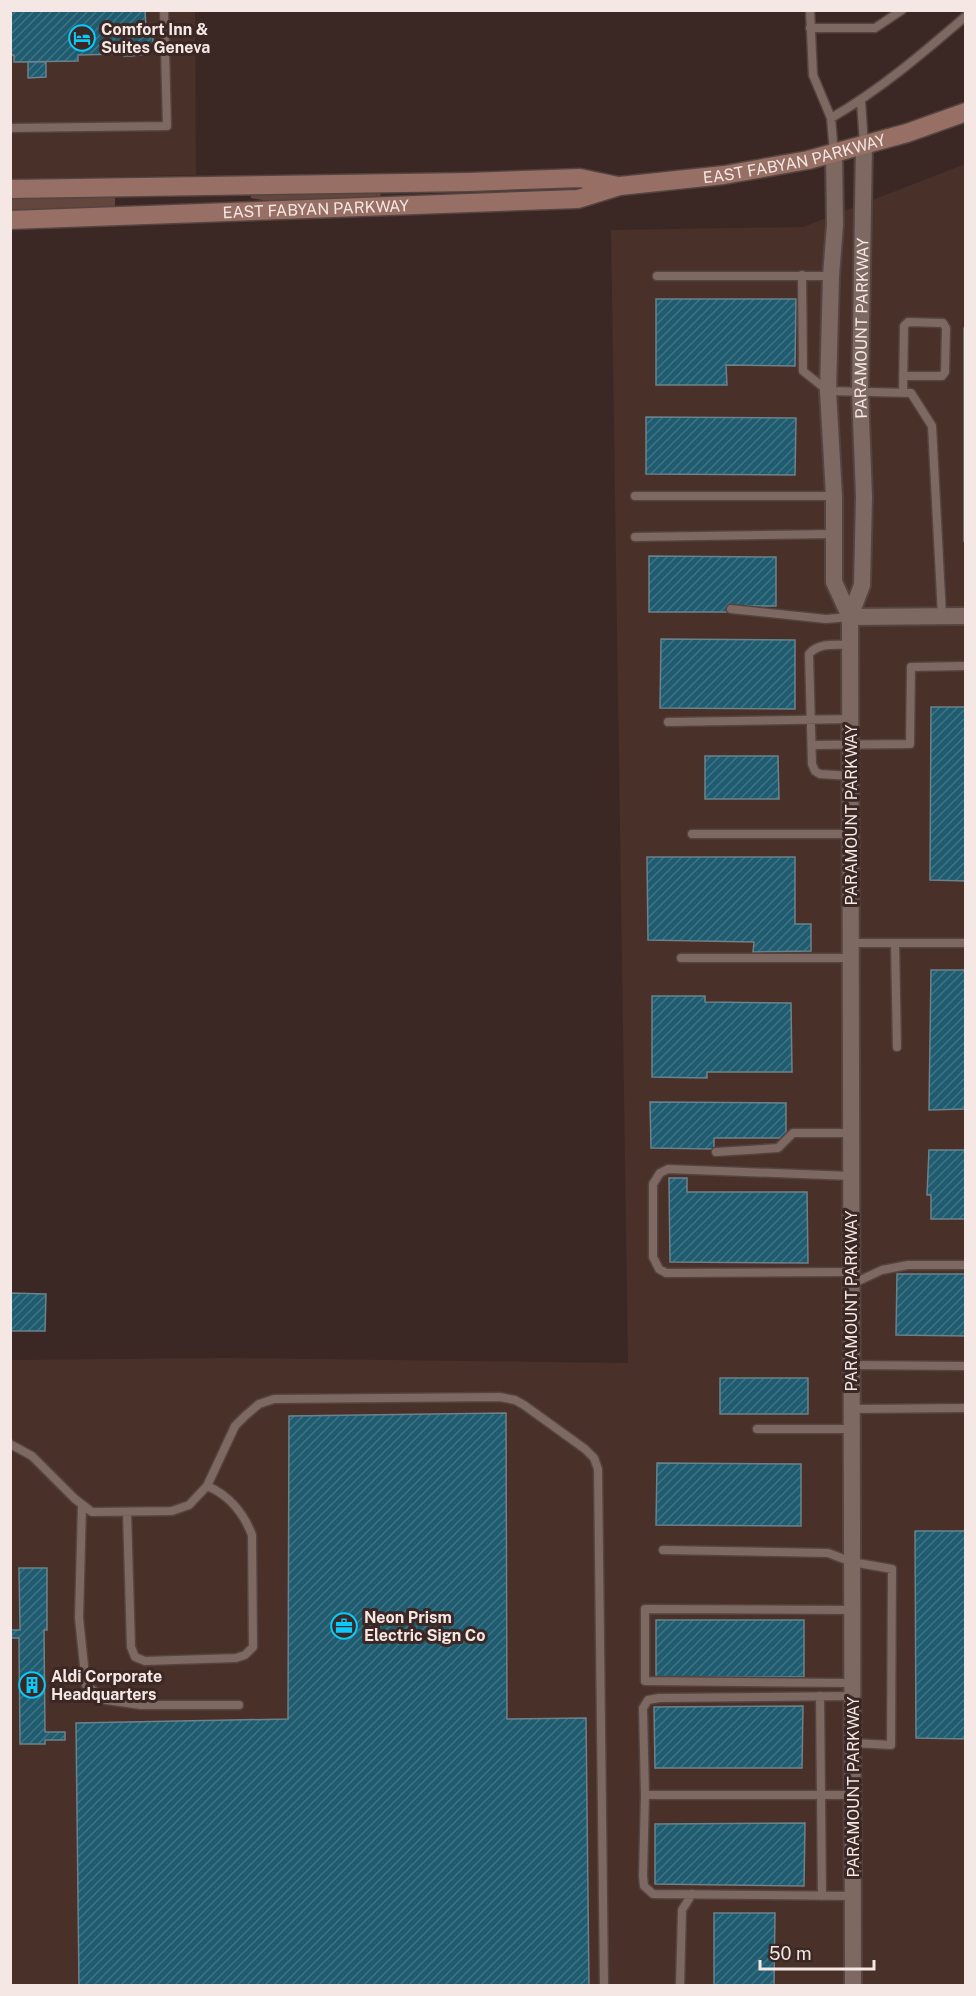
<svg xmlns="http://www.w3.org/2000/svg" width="976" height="1996" font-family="'Public Sans',sans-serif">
<defs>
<pattern id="building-hatch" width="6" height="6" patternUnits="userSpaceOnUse" patternTransform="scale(1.5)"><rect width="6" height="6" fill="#1f5c70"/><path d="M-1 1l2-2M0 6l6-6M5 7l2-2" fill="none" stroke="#407384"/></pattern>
</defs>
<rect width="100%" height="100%" fill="#3b2824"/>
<path fill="#493029" d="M 10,11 L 195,11 L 196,175 L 11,179 Z
M 965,164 L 965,1985 L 11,1985 L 10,1360 L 226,1358 L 628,1363 L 611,230 L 803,227 Z"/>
<path fill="#63463e" d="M 380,193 L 381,197 L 268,201 L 251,198 L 251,195 Z
M 115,197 L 115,207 L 11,210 L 11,199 Z"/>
<path fill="url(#building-hatch)" stroke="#6c828b" stroke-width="1.5" d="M 10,10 L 145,10 L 146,28 L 153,27 L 153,49 L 146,49 L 146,54 L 132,56 L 124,56 L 122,54 L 78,55 L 78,61 L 14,62 L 14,55 L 10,55 Z
M 28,62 L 46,62 L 46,77 L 28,78 Z
M 656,299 L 796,299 L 795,366 L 726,365 L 727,385 L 656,385 Z
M 964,328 L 966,328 L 966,541 L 964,541 Z
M 646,417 L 796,418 L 795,475 L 646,474 Z
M 649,556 L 776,557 L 776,606 L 729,606 L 729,612 L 649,612 Z
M 661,639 L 795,640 L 795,709 L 660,708 Z
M 931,707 L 966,707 L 966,881 L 930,880 Z
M 705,756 L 778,756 L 779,799 L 705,799 Z
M 647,857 L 795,857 L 795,924 L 811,924 L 811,951 L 753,952 L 754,942 L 648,940 Z
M 931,970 L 966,970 L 966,1109 L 929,1110 Z
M 652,996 L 705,996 L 705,1002 L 791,1003 L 792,1072 L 707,1072 L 707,1078 L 652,1077 Z
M 650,1102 L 786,1103 L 786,1138 L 714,1138 L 714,1149 L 651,1148 Z
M 929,1150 L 966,1150 L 966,1219 L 931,1219 L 931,1195 L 927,1195 Z
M 669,1178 L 687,1178 L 687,1192 L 807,1192 L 808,1263 L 670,1262 Z
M 897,1274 L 966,1274 L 966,1336 L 896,1335 Z
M 10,1293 L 46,1294 L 45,1331 L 10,1331 Z
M 720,1378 L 808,1378 L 808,1414 L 720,1414 Z
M 506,1413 L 507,1719 L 586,1718 L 589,1986 L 79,1986 L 76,1723 L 288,1719 L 289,1416 Z
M 657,1463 L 801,1464 L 801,1526 L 656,1525 Z
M 915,1531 L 966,1531 L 966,1739 L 916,1738 Z
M 19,1568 L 47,1568 L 47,1630 L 44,1630 L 45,1732 L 65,1732 L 65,1740 L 45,1740 L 45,1744 L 20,1744 L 19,1638 L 10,1638 L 10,1630 L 20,1630 Z
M 656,1620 L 804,1620 L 804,1677 L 656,1677 Z
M 803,1706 L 802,1768 L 655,1768 L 654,1707 Z
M 805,1823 L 804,1886 L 655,1884 L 655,1824 Z
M 714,1913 L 775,1913 L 774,1986 L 714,1986 Z"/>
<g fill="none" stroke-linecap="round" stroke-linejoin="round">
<g stroke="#544441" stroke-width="11">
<path id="lane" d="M 810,10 L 813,75 L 831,118 L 834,153
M 810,28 L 875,28 L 902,10
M 861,101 L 864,145
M 831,118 C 880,90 923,53 966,16
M 10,128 L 167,126 L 164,10
M 802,275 L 803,371 L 828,391 L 911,393 L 932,426 L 942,616
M 657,276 L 831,276
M 903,393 L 904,326 L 908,322 L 943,323 L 946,328 L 945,372 L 942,376 L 903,376
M 635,496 L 834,496
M 635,537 L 835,534
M 731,609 L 826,619 L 850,617
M 850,645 C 836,645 819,642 809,654 L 812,764 L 815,771 L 820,774 L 851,776
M 668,722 L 850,719
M 812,745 L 910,744 L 911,667 L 966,666
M 692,834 L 851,834
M 851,943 L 966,943
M 895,943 L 897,1047
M 681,958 L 851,958
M 716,1152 L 778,1148 L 793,1133 L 851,1133
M 851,1176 L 668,1169 L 660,1173 L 653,1184 L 653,1257 L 659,1269 L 666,1273 L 851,1272
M 852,1284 L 882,1270 L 908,1265 L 966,1265
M 851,1365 L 966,1366
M 851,1409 L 966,1408
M 757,1429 L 851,1429
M 10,1444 L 32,1456 L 75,1499 L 92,1512 L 172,1511 L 189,1505 L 207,1486 L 235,1426 L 245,1416 L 259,1404 L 274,1399 L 500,1397 L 515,1400 L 524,1405 L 585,1449 L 594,1458 L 598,1469 L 604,1986
M 82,1505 L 79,1618 L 86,1685 L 106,1700 L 141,1705 L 239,1705
M 127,1512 L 131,1647 L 135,1657 L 145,1661 L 236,1658 L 245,1655 L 253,1647 L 252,1535 C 244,1514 229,1495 207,1486
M 663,1550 L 828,1553 L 852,1562 L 892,1569 L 891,1745 L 853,1743
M 852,1610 L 645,1609 L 645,1681 L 852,1683
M 820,1696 L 822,1896
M 645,1795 L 643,1708 L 648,1700 L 659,1698 L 852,1696
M 853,1795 L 645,1795 L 643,1876 L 644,1886 L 653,1894 L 853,1896
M 680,1986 L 682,1910 L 692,1894"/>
</g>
<g stroke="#544441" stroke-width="20">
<g id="street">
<path d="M 834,153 L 835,225 L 831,276 L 828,391 L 834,496 L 834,582 L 850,617"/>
<path d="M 850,617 L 966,616"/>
<path id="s1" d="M 853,1986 L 850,617 L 862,585 L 864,497 L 860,392 L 864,145"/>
</g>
</g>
<g stroke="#544441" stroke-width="21">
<g id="secondary">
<path d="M 10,189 L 469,182 L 580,178 L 618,186"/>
<path id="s2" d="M 10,220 L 578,199 L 620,186 L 724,175 L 808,160 L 907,133 L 966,112"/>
</g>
</g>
<use href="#lane" stroke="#7e6862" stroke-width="8"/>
<use href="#street" stroke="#7e6862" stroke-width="16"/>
<use href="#secondary" stroke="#986f64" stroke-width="18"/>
</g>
<defs>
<g id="hotel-ring" transform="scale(1.35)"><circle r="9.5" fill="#3b2824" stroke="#0acafa" stroke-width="1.5"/><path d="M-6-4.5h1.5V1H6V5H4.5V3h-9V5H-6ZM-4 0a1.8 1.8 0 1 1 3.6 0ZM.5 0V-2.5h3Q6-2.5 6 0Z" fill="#0acafa"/></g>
<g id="office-ring" transform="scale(1.35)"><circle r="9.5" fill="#3b2824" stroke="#0acafa" stroke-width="1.5"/><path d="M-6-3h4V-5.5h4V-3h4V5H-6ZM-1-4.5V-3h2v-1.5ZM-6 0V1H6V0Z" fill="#0acafa"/></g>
<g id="building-ring" transform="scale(1.35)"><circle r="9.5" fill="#3b2824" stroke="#0acafa" stroke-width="1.5"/><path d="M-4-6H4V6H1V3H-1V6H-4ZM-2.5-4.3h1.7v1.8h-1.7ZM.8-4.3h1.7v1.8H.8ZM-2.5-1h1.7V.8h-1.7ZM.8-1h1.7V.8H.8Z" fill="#0acafa"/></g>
</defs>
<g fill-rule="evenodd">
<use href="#hotel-ring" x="82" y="38"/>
<use href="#office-ring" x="344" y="1626"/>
<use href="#building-ring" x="32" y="1685"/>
</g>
<g text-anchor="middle" stroke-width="6" stroke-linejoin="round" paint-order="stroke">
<g font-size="16" font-weight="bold" fill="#f4e7e4" stroke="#3b2824" text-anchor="start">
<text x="101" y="35">Comfort Inn &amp;<tspan x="101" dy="18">Suites Geneva</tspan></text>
<text x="364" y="1623">Neon Prism<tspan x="364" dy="18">Electric Sign Co</tspan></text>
<text x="51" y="1682">Aldi Corporate<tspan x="51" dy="18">Headquarters</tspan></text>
</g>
<g font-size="16" fill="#f4e7e4" stroke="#3b2824">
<text dy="6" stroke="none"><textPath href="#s2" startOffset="789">EAST FABYAN PARKWAY</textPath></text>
<text dy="6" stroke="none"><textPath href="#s2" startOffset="306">EAST FABYAN PARKWAY</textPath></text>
<text dy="6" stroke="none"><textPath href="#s1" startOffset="1660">PARAMOUNT PARKWAY</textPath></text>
<text transform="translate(851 815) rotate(-90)" y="6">PARAMOUNT PARKWAY</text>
<text transform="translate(851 1301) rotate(-90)" y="6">PARAMOUNT PARKWAY</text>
<text transform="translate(853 1787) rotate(-90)" y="6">PARAMOUNT PARKWAY</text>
</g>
</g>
<rect width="976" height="1996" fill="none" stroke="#f4e7e4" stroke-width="24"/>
<path d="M760 1960v9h114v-9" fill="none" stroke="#f4e7e4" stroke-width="3"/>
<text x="769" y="1960" font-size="18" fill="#f4e7e4" stroke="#3b2824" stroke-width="4.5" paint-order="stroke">50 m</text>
</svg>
